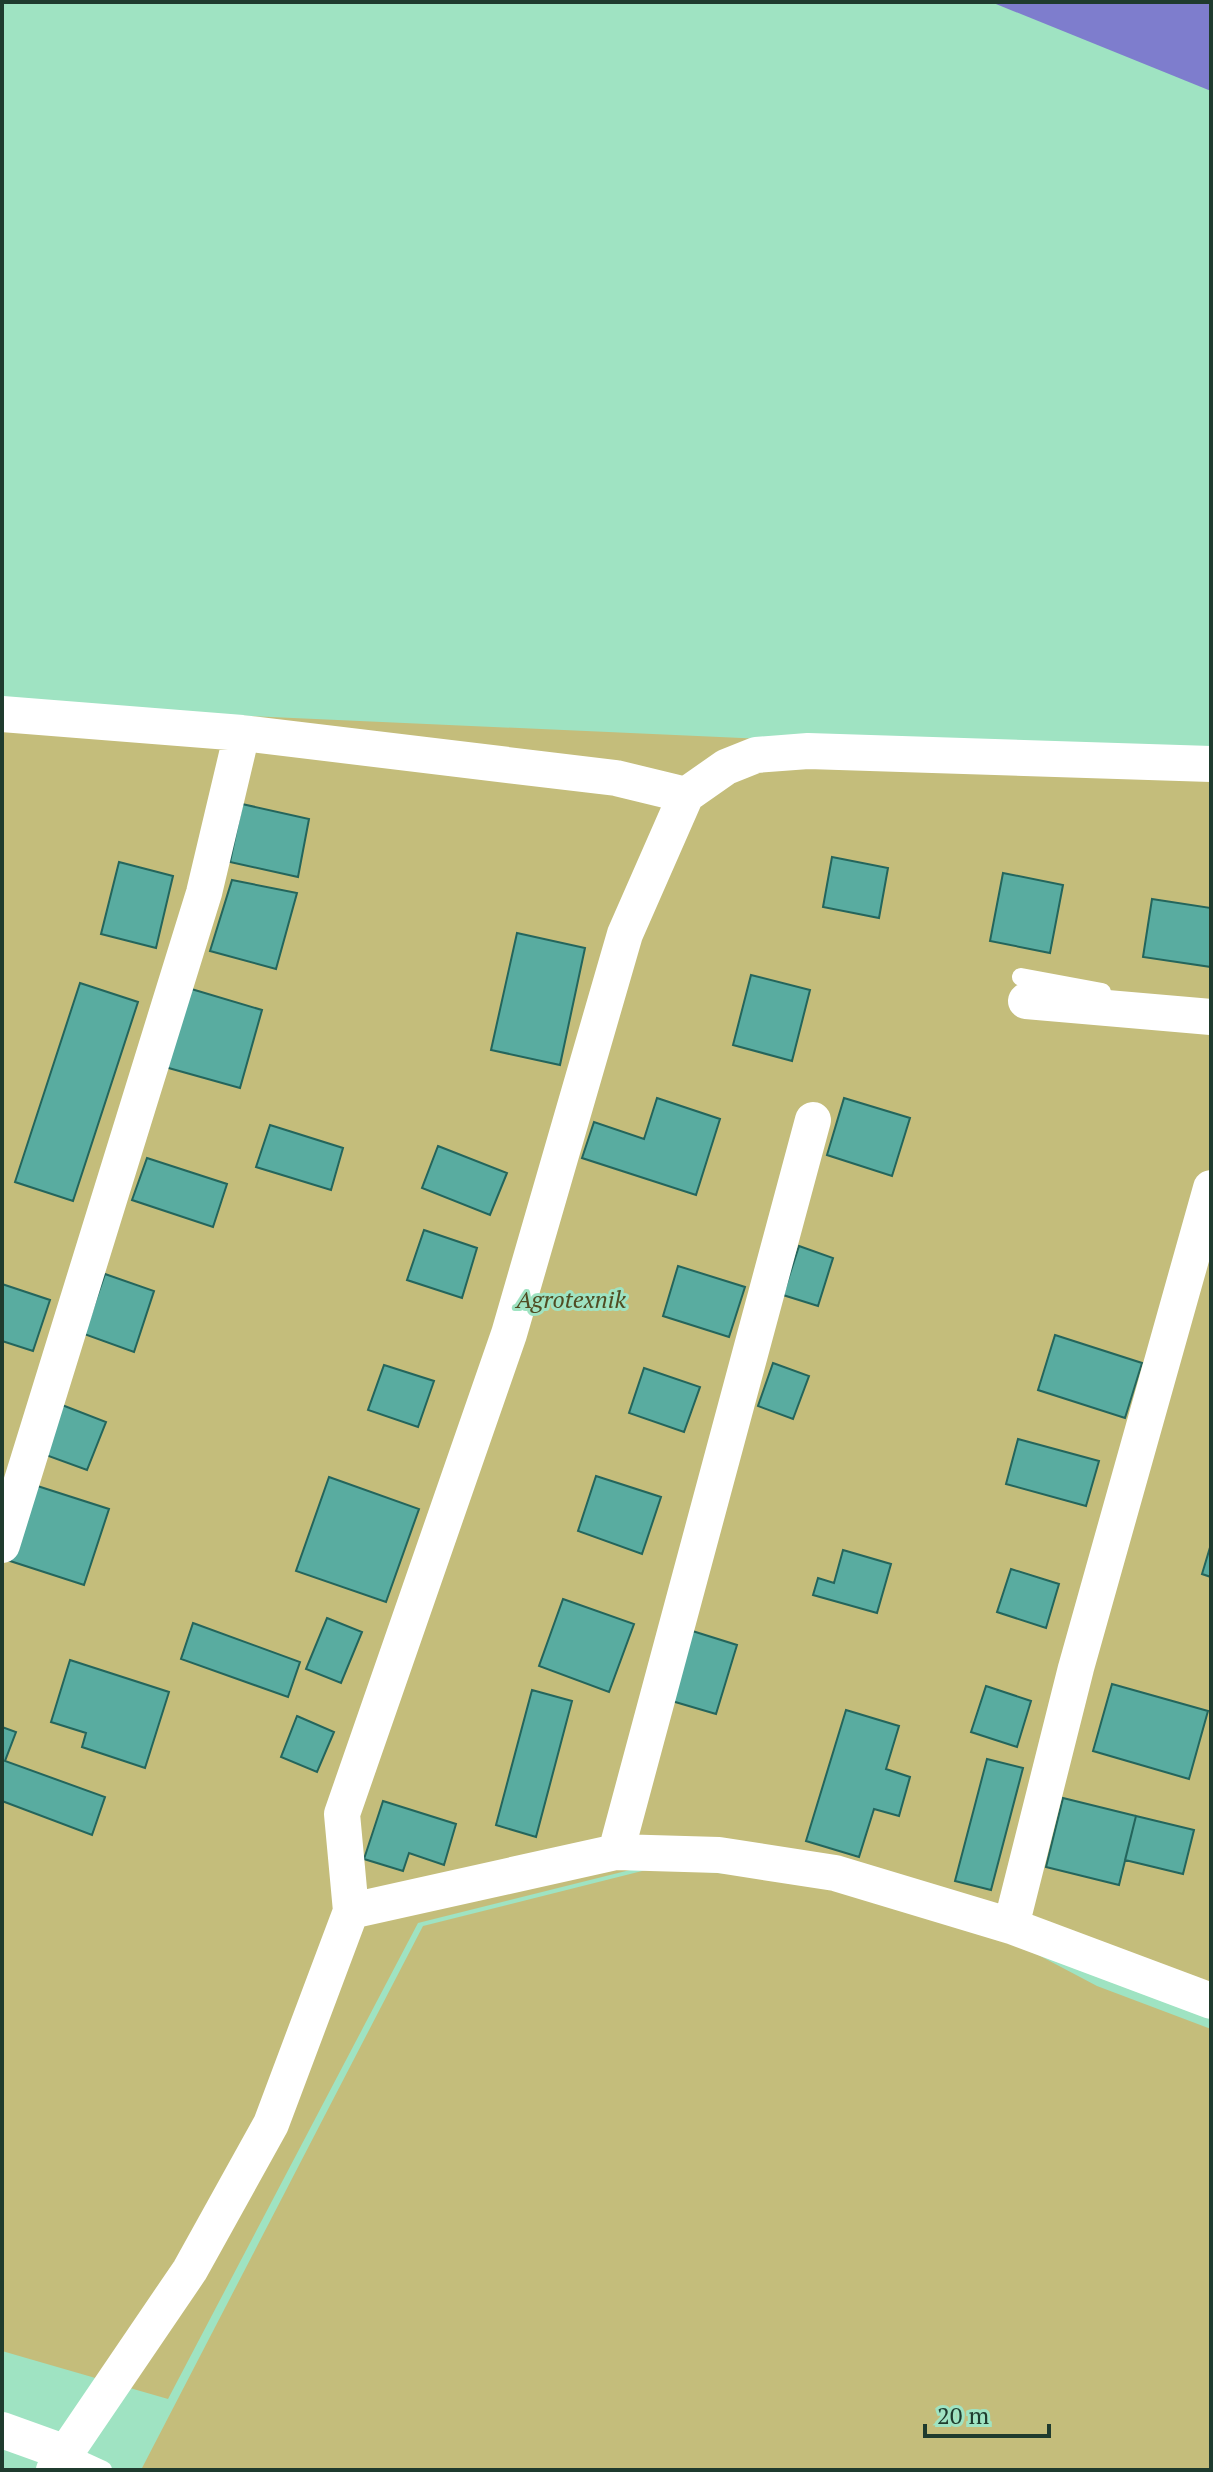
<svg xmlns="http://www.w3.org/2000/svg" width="1213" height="2472" font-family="'PT Serif',serif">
<rect width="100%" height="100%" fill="#9fe3c2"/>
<path fill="#c4bd7b" d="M 2,705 L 1211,759 L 1211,2017 L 995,1924 L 799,1871 L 658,1863 L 418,1923 L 168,2399 L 2,2351 Z
M 654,1868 L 804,1880 L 989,1929 L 1097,1986 L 1211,2029 L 1211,2470 L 141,2470 L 423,1926 Z"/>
<path fill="#7e7dcd" d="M 991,2 L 1211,2 L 1211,91 Z"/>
<path fill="#59aca0" stroke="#24655c" stroke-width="2" d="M 242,804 L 309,819 L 298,877 L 230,862 Z
M 832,857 L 888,868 L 879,918 L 823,907 Z
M 119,862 L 173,876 L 156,948 L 101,934 Z
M 1003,873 L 1063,885 L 1050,953 L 990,941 Z
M 232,880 L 297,893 L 276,969 L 210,951 Z
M 1152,899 L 1211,908 L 1211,967 L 1143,957 Z
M 517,933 L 585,948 L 560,1065 L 491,1050 Z
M 751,975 L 810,990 L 792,1061 L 733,1045 Z
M 80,983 L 138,1002 L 73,1201 L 15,1182 Z
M 188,988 L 262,1010 L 240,1088 L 165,1067 Z
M 657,1098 L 720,1119 L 696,1195 L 582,1158 L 594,1122 L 644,1139 Z
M 844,1098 L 910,1118 L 892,1176 L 827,1155 Z
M 270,1125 L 343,1148 L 331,1190 L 256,1167 Z
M 438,1146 L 507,1173 L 490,1215 L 422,1188 Z
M 147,1158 L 227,1184 L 213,1227 L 132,1200 Z
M 424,1230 L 477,1248 L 462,1298 L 407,1280 Z
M 799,1246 L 833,1258 L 818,1306 L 783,1295 Z
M 678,1266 L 745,1287 L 729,1337 L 663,1316 Z
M 105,1274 L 154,1291 L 134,1352 L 84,1334 Z
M 2,1284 L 50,1300 L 33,1351 L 2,1341 Z
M 1055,1335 L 1142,1363 L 1125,1418 L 1038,1390 Z
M 773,1363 L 809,1376 L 793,1419 L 758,1406 Z
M 384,1365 L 434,1381 L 418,1427 L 368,1410 Z
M 644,1368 L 700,1387 L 684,1432 L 629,1413 Z
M 62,1405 L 106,1422 L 87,1470 L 43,1454 Z
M 1018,1439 L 1099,1461 L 1086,1506 L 1006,1484 Z
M 596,1476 L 661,1497 L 642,1554 L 578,1531 Z
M 329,1477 L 419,1509 L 386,1602 L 296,1571 Z
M 28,1483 L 109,1509 L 84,1585 L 4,1559 Z
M 1211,1544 L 1211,1577 L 1202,1574 Z
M 843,1550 L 891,1564 L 877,1613 L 813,1595 L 818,1578 L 834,1583 Z
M 1011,1569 L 1059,1584 L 1046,1628 L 997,1612 Z
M 563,1599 L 634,1624 L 609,1692 L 539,1666 Z
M 327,1618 L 362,1632 L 341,1683 L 306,1669 Z
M 193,1623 L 300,1662 L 288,1697 L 181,1659 Z
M 686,1629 L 737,1645 L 716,1714 L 665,1699 Z
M 70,1660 L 169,1692 L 145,1768 L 82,1747 L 86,1733 L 51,1722 Z
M 1112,1684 L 1208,1711 L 1189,1779 L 1093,1751 Z
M 986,1686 L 1031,1701 L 1017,1747 L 971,1732 Z
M 532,1690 L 572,1701 L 536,1837 L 496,1825 Z
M 846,1710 L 899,1726 L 886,1769 L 910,1777 L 899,1816 L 874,1809 L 859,1857 L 806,1841 Z
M 297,1716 L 334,1732 L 317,1772 L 281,1757 Z
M 2,1727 L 16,1732 L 5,1761 L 105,1797 L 92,1835 L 2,1801 Z
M 987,1759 L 1023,1768 L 991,1890 L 955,1881 Z
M 1063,1798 L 1136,1816 L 1119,1885 L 1046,1867 Z
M 383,1801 L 456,1824 L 444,1865 L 409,1853 L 403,1871 L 364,1859 Z
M 1136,1816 L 1194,1830 L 1183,1874 L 1125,1860 Z"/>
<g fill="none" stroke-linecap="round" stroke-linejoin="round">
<path stroke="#fff" stroke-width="18" d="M 1021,977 L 1102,992
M 66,2453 L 103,2470"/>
<path stroke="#fff" stroke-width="36" d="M 2,714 L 242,733 L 616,778 L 686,795
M 1026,1001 L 1211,1017
M 2,1545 L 204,893 L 242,733
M 616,1852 L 813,1120
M 351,1911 L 616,1852 L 719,1855 L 835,1873 L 1011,1926 L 1211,2001
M 1011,1926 L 1076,1668 L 1211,1188
M 2,2430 L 66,2453
M 54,2470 L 190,2270 L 271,2124 L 351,1911 L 342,1814 L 509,1334 L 625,934 L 686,795 L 726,767 L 756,755 L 808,751 L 1211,764"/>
</g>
<g text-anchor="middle" stroke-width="6" stroke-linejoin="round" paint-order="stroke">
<g font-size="24" font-style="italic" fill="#504c23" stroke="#9fe3c2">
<text x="571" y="1308">Agrotexnik</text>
</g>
</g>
<rect width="1213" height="2472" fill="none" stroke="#1f3b2e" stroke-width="8"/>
<path d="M925 2424v12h124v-12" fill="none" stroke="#1f3b2e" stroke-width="4"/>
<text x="937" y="2424" font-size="24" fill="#1f3b2e" stroke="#9fe3c2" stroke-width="6" paint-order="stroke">20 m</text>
</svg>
